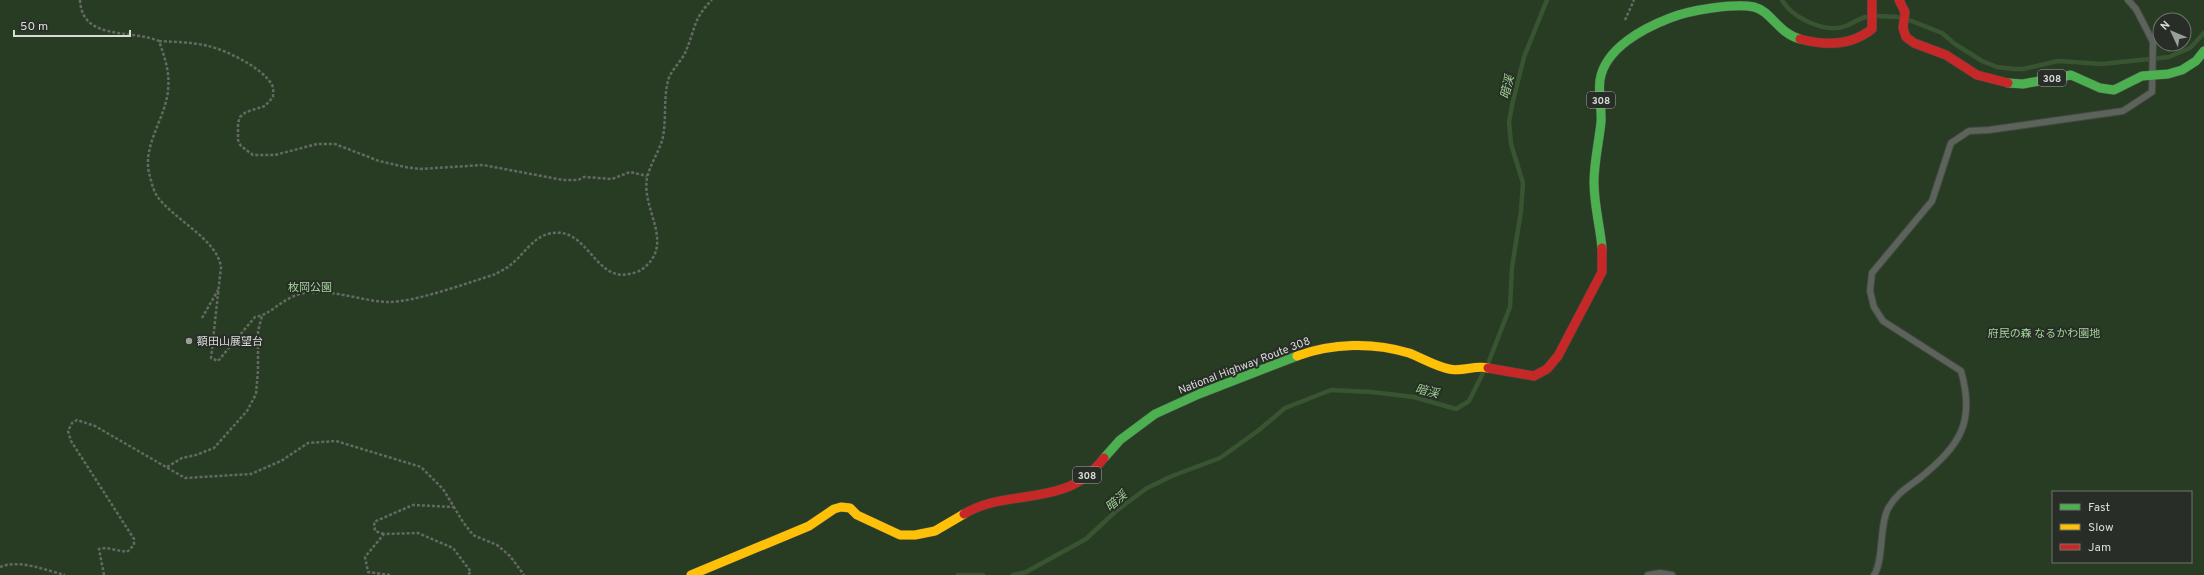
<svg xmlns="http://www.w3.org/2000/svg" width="2204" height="575" font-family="Overpass,'Noto Sans JP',sans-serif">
<rect width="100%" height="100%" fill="#292d28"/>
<path fill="#283c24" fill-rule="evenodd" d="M 0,0 L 2204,0 L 2204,575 L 0,575 ZM 2160,20 L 2184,20 L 2184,44 L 2160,44 ZM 2053,492 L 2191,492 L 2191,562 L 2053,562 Z"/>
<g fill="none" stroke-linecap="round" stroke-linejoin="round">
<path stroke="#385431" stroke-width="4.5" d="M 1782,0 C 1792,18 1826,34 1846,26 C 1853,23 1858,19 1866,17
M 1877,16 L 1898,17
M 1909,20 L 1942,33 L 1955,44 L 1982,61 L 1997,67 L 2014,69 L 2023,69 L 2058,61 L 2102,64 L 2169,57 L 2190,48 L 2204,33
M 1489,361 L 1510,307 L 1512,267 L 1521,211 L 1523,183 L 1511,144 L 1509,122 L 1512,105 L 1524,57 L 1547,0
M 958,575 L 983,575
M 1013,575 L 1026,572 L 1086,539 L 1116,511 L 1147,488 L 1172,476 L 1220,458 L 1259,430 L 1285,408 L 1331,390 L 1372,392 L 1414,397 L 1456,409 L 1469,401 L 1483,373"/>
<g stroke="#464845" stroke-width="8">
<path id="lane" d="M 1648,575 L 1660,573 L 1672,575
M 1874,575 C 1884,561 1879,522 1889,507 C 1897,493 1908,487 1920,478 C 1959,446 1976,423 1961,371 L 1883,321 L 1874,307 L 1870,291 L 1872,273 L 1932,201 L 1951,143 L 1969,131 L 1989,130 L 2123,111 L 2152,92 L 2153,42 L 2136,9 L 2128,0"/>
</g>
<g stroke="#464845" stroke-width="10">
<path id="fast" d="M 2008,83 L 2023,84 L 2071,75 L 2100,88 L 2114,90 L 2142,76 L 2168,74 L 2182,70 L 2196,61 L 2204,51
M 1602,248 C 1600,226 1594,205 1594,182 C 1594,162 1599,142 1601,122 C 1602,108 1598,94 1600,80 C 1605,48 1644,28 1670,18 C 1690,10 1734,3 1754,7 C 1771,11 1778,33 1800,39
M 1104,458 L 1120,440 L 1155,414 L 1199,394 L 1297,356"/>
</g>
<g stroke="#464845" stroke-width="10">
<path id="slow" d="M 1297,356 C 1332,343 1373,342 1409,353 C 1422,358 1435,366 1449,369 C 1462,372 1475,365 1488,368
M 691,575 L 809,526 L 834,509 L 841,507 L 850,508 L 857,515 L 900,535 L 915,535 L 935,531 L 964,514"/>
</g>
<g stroke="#464845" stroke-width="10">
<path id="jam" d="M 1899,0 L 1905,12 L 1903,28 L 1906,37 L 1914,43 L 1946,55 L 1977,75 L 2008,83
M 1800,39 C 1826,46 1851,46 1872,29 L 1872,0
M 1488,368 L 1534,376 L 1547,369 L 1558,356 L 1602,272 L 1602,248
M 964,514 C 993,496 1030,500 1062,489 C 1079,484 1094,471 1104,458"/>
</g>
<path stroke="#646a63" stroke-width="2.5" stroke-dasharray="3 2" stroke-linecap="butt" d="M 80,0 C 82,41 130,29 159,41 C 165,58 170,72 168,91 C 165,119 143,144 149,173 C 151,180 153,190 157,196 C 174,220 217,239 221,267 L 211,358 L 218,361 L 255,317 C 272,315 284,295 306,293 C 333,289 361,301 388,302 C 416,302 467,283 496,274 C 500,271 506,269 509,266 C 522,257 532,238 548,234 C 587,223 594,282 629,274 C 633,273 638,272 641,270 C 677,245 641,210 647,178 C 650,165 658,153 662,141 C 667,122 663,100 668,81 C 670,71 681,62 685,53 C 695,31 693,18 712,0
M 1625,20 L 1634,0
M 159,41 C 175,42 192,42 208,46 C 226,50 263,68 272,85 C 274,88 273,93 273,97 L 265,106 L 246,112 L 240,117 L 238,123 L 238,140 L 241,146 L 253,155 L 275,155 L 317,144 L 335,144 L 379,161 L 405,167 L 420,169 L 483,165 L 563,180 L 578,180 L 584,177 L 612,179 L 630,172 L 647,176
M 202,318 L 218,290
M 167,467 L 182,458 L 196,455 L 214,448 L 247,411 L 256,394 L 258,371 L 258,331 L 262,316
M 384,534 L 375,531 L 374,522 L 413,505 L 454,507
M 0,567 C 19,559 45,570 65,575
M 104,575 L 99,549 L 106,548 L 127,552 L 134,545 L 134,539 L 71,441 L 68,431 L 72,423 L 77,420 L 95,426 L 185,478 L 251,474 L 281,461 L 308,443 L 336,441 L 421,467 L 443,489 L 463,522 L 473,535 L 497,545 L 510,556 L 524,575
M 390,575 L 368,572 L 365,557 L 384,534 L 418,533 L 453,548 L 471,572 L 467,575"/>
<use href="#lane" stroke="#5b635a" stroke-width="6"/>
<use href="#fast" stroke="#4caf50" stroke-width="9"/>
<use href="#slow" stroke="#ffc107" stroke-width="9"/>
<use href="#jam" stroke="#c62828" stroke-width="9"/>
</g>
<circle fill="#9b9f9a" stroke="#282e27" stroke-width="1.5" cx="189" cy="341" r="4"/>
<g text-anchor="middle" stroke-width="4" stroke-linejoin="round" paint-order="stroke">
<g fill="#282e27" stroke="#a3a8a2" stroke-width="1">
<rect x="2038" y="70" width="28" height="16" rx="3"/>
<rect x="1587" y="92" width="28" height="16" rx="3"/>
<rect x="1073" y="467" width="28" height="16" rx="3"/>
</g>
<g font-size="10" font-weight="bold" fill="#d8dcd7">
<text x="2052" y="82">308</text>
<text x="1601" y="104">308</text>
<text x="1087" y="479">308</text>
</g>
<g font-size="11" fill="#a2d597" stroke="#282e27">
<text x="310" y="291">枚岡公園</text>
<text x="2044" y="337">府民の森 なるかわ園地</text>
</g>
<g font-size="11" fill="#d8dcd7" stroke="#282e27" text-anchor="start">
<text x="197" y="345">額田山展望台</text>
</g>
<g font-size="11" fill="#d8dcd7" stroke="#282e27">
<text transform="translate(1244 365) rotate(-21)" y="4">National Highway Route 308</text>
</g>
<g font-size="12" font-style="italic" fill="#9ed092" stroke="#282e27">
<text transform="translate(1507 87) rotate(-77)" y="4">暗渓</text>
<text transform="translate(1427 391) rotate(13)" y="4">暗渓</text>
<text transform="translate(1116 501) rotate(-40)" y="4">暗渓</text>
</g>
</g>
<rect x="2052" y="491" width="140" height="72" fill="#282e27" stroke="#6e746d"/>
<rect x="2060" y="504" width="20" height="6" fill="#4caf50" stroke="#6e746d"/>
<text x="2088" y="511" font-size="12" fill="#d8dcd7">Fast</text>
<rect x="2060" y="524" width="20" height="6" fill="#ffc107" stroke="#6e746d"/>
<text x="2088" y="531" font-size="12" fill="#d8dcd7">Slow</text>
<rect x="2060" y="544" width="20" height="6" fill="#c62828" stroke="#6e746d"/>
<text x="2088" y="551" font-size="12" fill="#d8dcd7">Jam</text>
<g transform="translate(2172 32) rotate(314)"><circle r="19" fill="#282e27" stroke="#6e746d"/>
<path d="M0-3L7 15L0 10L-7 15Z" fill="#9b9f9a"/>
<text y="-6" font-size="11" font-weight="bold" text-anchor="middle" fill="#d8dcd7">N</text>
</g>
<path d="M14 30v6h116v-6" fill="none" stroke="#d8dcd7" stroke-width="2"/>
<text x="20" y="30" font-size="12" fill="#d8dcd7" stroke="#282e27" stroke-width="3" paint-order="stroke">50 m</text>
</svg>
